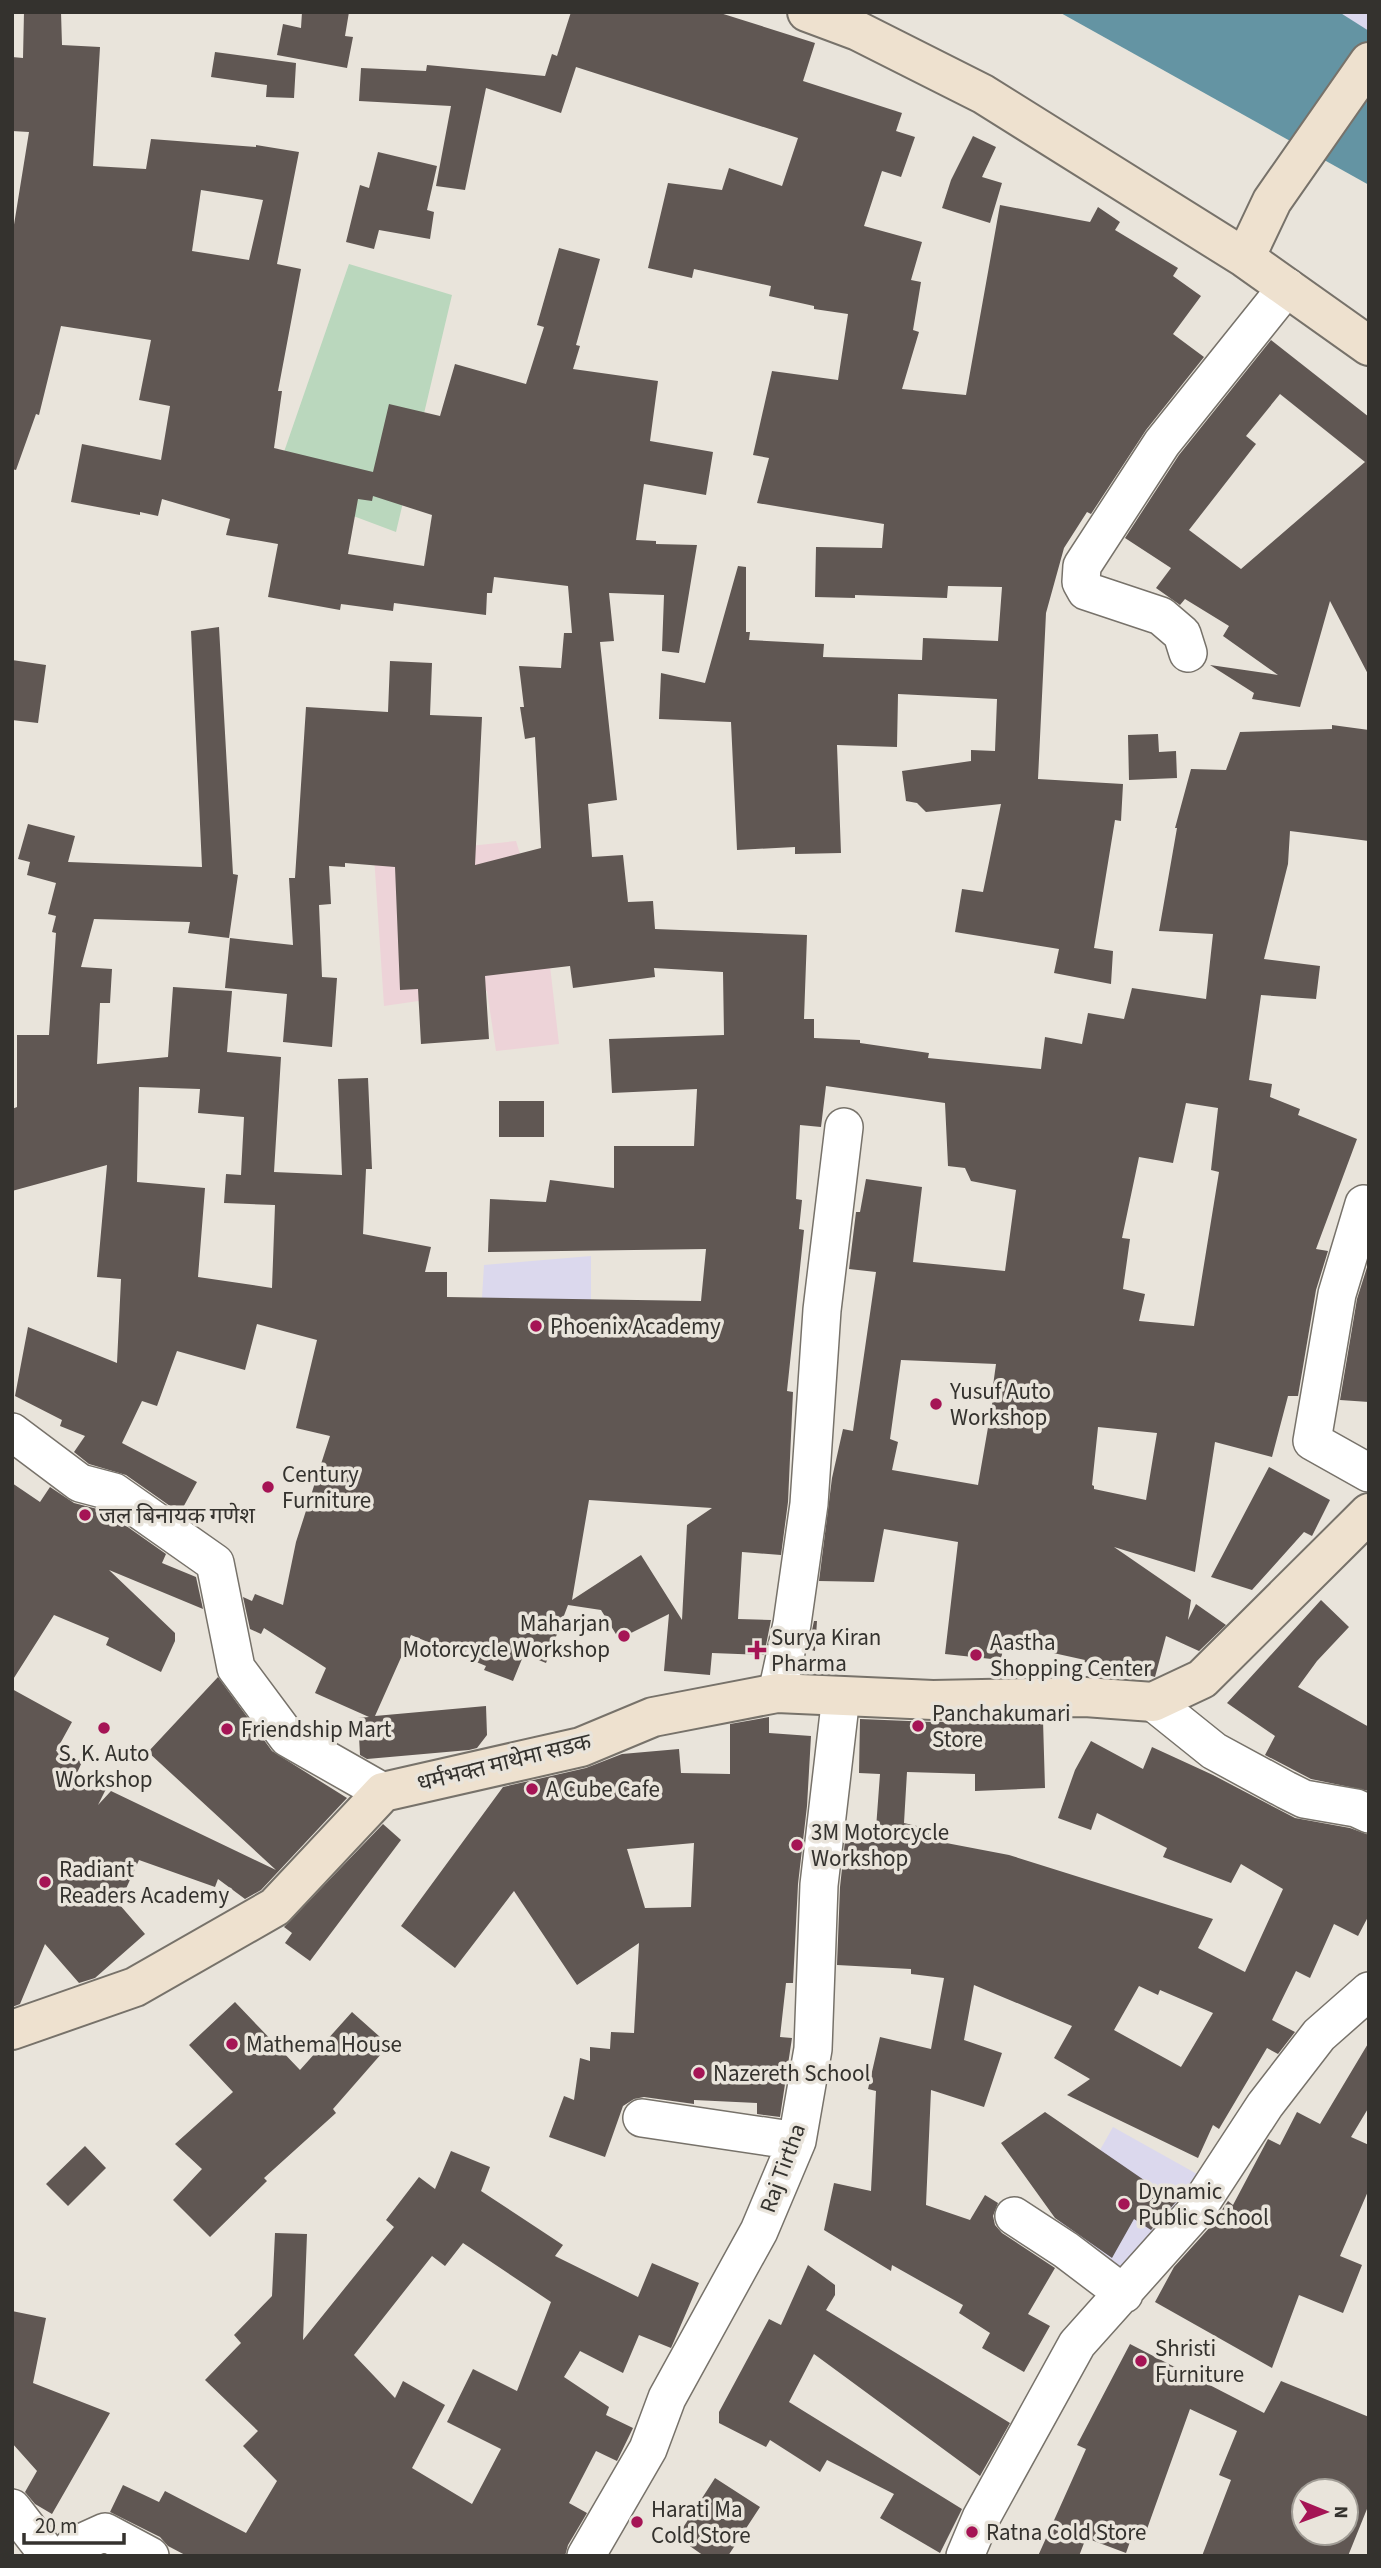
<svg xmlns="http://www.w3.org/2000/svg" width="1381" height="2568" font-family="'Source Sans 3','Noto Sans Devanagari',sans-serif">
<rect width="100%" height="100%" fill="#e9e4db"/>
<path fill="#edd3d8" d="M 516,841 L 547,940 L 559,1044 L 496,1051 L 487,991 L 384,1006 L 374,856 Z"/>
<path fill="#dbd8ed" d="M 1339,12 L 1369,12 L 1369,32 L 1362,28 Z
M 591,1256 L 591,1310 L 479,1346 L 484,1265 Z
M 1113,2127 L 1197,2174 L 1127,2286 L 1053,2233 Z"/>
<path fill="#bad7bd" d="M 349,264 L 452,295 L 396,532 L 340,511 L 267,501 Z"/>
<path fill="#6494a3" d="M 1059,12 L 1339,12 L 1369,31 L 1369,185 Z"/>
<path fill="#605753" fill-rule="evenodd" d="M 24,12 L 61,12 L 62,45 L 100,47 L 93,166 L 146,169 L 151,139 L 256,147 L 256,145 L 299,152 L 277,264 L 301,269 L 278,391 L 282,391 L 274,448 L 373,472 L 389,404 L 440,416 L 455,364 L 526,384 L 544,327 L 537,325 L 559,248 L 600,259 L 576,345 L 580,346 L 573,369 L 658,381 L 650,441 L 713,452 L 706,495 L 644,484 L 636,540 L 656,541 L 656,544 L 697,545 L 679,653 L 662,651 L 664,595 L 609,593 L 614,641 L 600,642 L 617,800 L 588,804 L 592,857 L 623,855 L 628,902 L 653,901 L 655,929 L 807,935 L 804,1019 L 814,1019 L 814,1038 L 860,1040 L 860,1043 L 929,1053 L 928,1058 L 1041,1069 L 1045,1037 L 1082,1044 L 1088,1013 L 1124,1019 L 1132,988 L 1206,999 L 1213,934 L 1159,931 L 1177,828 L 1175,828 L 1191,769 L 1226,770 L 1240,732 L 1332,729 L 1332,725 L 1369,730 L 1369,841 L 1290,831 L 1288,864 L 1264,959 L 1320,966 L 1316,999 L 1261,995 L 1249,1080 L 1272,1084 L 1270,1097 L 1300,1109 L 1298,1115 L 1357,1139 L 1316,1249 L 1328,1251 L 1316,1290 L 1298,1396 L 1288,1396 L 1272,1457 L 1215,1442 L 1195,1572 L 1114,1547 L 1191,1600 L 1188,1620 L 1196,1604 L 1226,1625 L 1199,1651 L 1166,1636 L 1155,1677 L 1117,1666 L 1116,1671 L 1084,1662 L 1085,1660 L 1004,1642 L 1001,1660 L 945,1654 L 958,1542 L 884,1529 L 874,1582 L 819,1581 L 832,1478 L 843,1429 L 853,1431 L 876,1272 L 849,1269 L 856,1212 L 860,1212 L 866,1179 L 922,1187 L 913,1262 L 1005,1271 L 1016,1190 L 971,1181 L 965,1168 L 948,1166 L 945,1103 L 826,1086 L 821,1127 L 800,1125 L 796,1199 L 802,1200 L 799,1229 L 804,1230 L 787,1391 L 793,1392 L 788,1502 L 781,1555 L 742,1552 L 738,1619 L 771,1620 L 764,1655 L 712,1653 L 710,1675 L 664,1671 L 669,1614 L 619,1639 L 601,1610 L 568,1605 L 546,1663 L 524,1654 L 513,1681 L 484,1670 L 486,1666 L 411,1635 L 375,1716 L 486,1706 L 487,1735 L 477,1748 L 469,1750 L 367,1759 L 360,1755 L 358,1718 L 369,1717 L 315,1693 L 326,1668 L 264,1628 L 261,1634 L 250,1629 L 243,1597 L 252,1601 L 255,1594 L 283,1605 L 296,1542 L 330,1436 L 296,1428 L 317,1340 L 257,1324 L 245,1370 L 177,1351 L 157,1406 L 142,1401 L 122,1443 L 197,1482 L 180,1513 L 126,1475 L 89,1464 L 74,1452 L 85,1436 L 60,1426 L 62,1420 L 15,1396 L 28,1327 L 117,1363 L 121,1279 L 97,1277 L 107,1165 L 12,1191 L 12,1109 L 17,1107 L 17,1035 L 49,1035 L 56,933 L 52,932 L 56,916 L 48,914 L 56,883 L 27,875 L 30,862 L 18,859 L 28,824 L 75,836 L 68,862 L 202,867 L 191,631 L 219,627 L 233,874 L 238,875 L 229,938 L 188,933 L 190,922 L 94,919 L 81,967 L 112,969 L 110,1003 L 100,1003 L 97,1064 L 168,1057 L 173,987 L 232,991 L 227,1052 L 281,1057 L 274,1172 L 342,1175 L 338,1079 L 368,1078 L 372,1169 L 366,1169 L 363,1234 L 431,1247 L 425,1272 L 447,1272 L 447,1297 L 701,1301 L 706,1249 L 488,1252 L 490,1199 L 546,1202 L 550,1180 L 614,1188 L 614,1146 L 694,1146 L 697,1089 L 612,1093 L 609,1039 L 724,1035 L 723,972 L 654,968 L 655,977 L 573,988 L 570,966 L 485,976 L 489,1039 L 421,1044 L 418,989 L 400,990 L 395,867 L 345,863 L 345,867 L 329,866 L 331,904 L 319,905 L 322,977 L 337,978 L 332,1047 L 283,1042 L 287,994 L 225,988 L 230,938 L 293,945 L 289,878 L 295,878 L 306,707 L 388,712 L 390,661 L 432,663 L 430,715 L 482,717 L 475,865 L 541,848 L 535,737 L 525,739 L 520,707 L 524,707 L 519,666 L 561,668 L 564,633 L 572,633 L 568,586 L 494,577 L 492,593 L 487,593 L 486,615 L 394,603 L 393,611 L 341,604 L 340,610 L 268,597 L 278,544 L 226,535 L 230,519 L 162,499 L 158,516 L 140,512 L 140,515 L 71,502 L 82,444 L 161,460 L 170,406 L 139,400 L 151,340 L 61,326 L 39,415 L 36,414 L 16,470 L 12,469 L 12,237 L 29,132 L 12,131 L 12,57 L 23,58 ZM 201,190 L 263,200 L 249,260 L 192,251 ZM 373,496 L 432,515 L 424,566 L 348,554 L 358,499 L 372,501 ZM 139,1087 L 200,1089 L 198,1113 L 244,1117 L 241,1175 L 226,1174 L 224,1203 L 275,1205 L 272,1288 L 198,1277 L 205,1188 L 137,1182 ZM 1186,1103 L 1218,1108 L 1211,1170 L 1219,1172 L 1194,1326 L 1139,1321 L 1145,1294 L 1123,1289 L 1130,1239 L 1122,1238 L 1139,1157 L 1173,1163 ZM 901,1360 L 996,1364 L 992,1393 L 994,1393 L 978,1485 L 892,1470 L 898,1442 L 890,1439 ZM 1098,1427 L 1157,1433 L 1146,1500 L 1094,1489 L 1094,1486 L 1092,1485 ZM 589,1500 L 712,1508 L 687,1525 L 682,1620 L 641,1555 L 572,1600 Z
M 302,12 L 349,12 L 345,36 L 353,37 L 347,68 L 277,55 L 283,24 L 301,28 Z
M 571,12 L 717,12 L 815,43 L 803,81 L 902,113 L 896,131 L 915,137 L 901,177 L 882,171 L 864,226 L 922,242 L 911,280 L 921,282 L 913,330 L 919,332 L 902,389 L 966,395 L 1000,205 L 1090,222 L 1098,207 L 1120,222 L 1115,230 L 1178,268 L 1173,276 L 1201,296 L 1173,334 L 1204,357 L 1146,430 L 1091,514 L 1087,512 L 1064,548 L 1046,613 L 1038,779 L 1123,784 L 1121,821 L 1115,820 L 1094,948 L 1113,951 L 1111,984 L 1054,973 L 1059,949 L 955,932 L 962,889 L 983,892 L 1001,804 L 926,812 L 917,803 L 906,801 L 902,771 L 971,761 L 971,750 L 995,751 L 997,699 L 898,694 L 897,747 L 837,745 L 841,853 L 795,854 L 795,847 L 737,850 L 731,722 L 659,719 L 661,673 L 705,683 L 738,566 L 746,567 L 746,632 L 750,632 L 749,640 L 824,644 L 823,657 L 922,660 L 923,638 L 998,641 L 1002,587 L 948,586 L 947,598 L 855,595 L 855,598 L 815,597 L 816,547 L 882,548 L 884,524 L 757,503 L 769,458 L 753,455 L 772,371 L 838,380 L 848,314 L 814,309 L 814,306 L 769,296 L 771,286 L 694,269 L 692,278 L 648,268 L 668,183 L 722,190 L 729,168 L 782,186 L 798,138 L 576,67 L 561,113 L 486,88 L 465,190 L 436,186 L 451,106 L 359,101 L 361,68 L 426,71 L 427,65 L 545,76 L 552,54 L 557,56 Z
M 215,52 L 296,63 L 294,98 L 266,97 L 267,85 L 211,77 Z
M 973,136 L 996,147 L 982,177 L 1002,183 L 990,223 L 942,208 L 951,180 Z
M 378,152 L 437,166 L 427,210 L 434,212 L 430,239 L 379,230 L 374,249 L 346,242 L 360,185 L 369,188 Z
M 1271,340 L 1369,417 L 1369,676 L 1330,601 L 1300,707 L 1252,699 L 1254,693 L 1210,665 L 1278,675 L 1223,636 L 1229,626 L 1185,599 L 1180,605 L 1156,588 L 1171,568 L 1125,538 L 1179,455 ZM 1280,394 L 1365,462 L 1241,569 L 1189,530 L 1256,444 L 1246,436 Z
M 12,660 L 46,665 L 38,723 L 12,720 Z
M 1158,734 L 1159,752 L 1176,751 L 1177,778 L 1129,780 L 1128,735 Z
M 499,1101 L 544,1101 L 544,1137 L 499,1137 Z
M 1369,1261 L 1369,1402 L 1340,1400 L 1357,1299 Z
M 1269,1467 L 1330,1500 L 1312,1536 L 1304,1532 L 1252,1590 L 1211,1577 Z
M 12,1483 L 40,1502 L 50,1487 L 74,1503 L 105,1511 L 166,1554 L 162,1563 L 196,1577 L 203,1609 L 109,1570 L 175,1633 L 175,1641 L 161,1672 L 106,1645 L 109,1638 L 54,1615 L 12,1681 Z
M 1321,1600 L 1349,1627 L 1317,1661 L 1298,1687 L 1369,1727 L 1369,1791 L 1311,1779 L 1265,1755 L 1275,1736 L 1227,1703 Z
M 814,1621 L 817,1621 L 815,1651 L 808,1649 Z
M 218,1677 L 272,1751 L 347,1798 L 261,1890 L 245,1899 L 218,1879 L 215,1887 L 139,1860 L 119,1904 L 145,1934 L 95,1978 L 79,1983 L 45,1944 L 20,2004 L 12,2007 L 12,1689 L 72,1722 L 56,1751 L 82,1762 L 77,1773 L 106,1789 L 98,1805 L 111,1791 L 276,1870 L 148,1752 Z
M 769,1717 L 769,1733 L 811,1736 L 807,1806 L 798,1884 L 793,1983 L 786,1983 L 780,2037 L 792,2038 L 780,2117 L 757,2114 L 757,2103 L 694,2100 L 694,2104 L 644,2097 L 634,2099 L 623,2106 L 605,2157 L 549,2137 L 564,2096 L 574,2100 L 580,2058 L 590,2061 L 590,2047 L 610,2049 L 611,2032 L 634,2033 L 639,1943 L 577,1985 L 514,1891 L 455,1968 L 401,1926 L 503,1787 L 586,1768 L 622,1754 L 679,1749 L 681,1773 L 730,1774 L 730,1724 ZM 694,1843 L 691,1907 L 645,1908 L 627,1849 Z
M 860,1719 L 933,1722 L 1043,1720 L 1045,1788 L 975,1791 L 975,1774 L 907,1772 L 904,1823 L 943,1832 L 941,1842 L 1009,1855 L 1213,1919 L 1198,1948 L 1245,1972 L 1283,1889 L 1241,1864 L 1231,1883 L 1163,1857 L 1167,1848 L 1097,1813 L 1091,1830 L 1058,1818 L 1075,1770 L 1091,1741 L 1143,1769 L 1152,1747 L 1213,1775 L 1295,1818 L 1350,1828 L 1369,1835 L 1369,1915 L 1358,1936 L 1334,1924 L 1310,1978 L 1296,1971 L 1272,2020 L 1295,2032 L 1278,2054 L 1267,2048 L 1219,2129 L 1213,2125 L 1198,2158 L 1067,2095 L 1090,2079 L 1054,2058 L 1072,2026 L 974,1985 L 964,2040 L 1002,2053 L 984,2107 L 931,2090 L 926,2205 L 970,2220 L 985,2195 L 998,2203 L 993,2216 L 995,2225 L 1002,2233 L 1055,2268 L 1028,2314 L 1050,2326 L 1024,2372 L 982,2348 L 990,2333 L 959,2313 L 963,2305 L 892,2265 L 891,2271 L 824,2230 L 834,2183 L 871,2191 L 876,2091 L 868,2089 L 880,2037 L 931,2049 L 944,1978 L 911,1974 L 911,1969 L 837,1965 L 840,1887 L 845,1841 L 875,1842 L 880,1774 L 859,1773 ZM 1139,1986 L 1158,1995 L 1160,1990 L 1213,2013 L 1181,2067 L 1114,2030 Z
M 383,1824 L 401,1840 L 310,1961 L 285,1943 L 292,1933 L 284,1927 Z
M 235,2002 L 300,2070 L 352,2012 L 389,2045 L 333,2109 L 336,2113 L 264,2178 L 267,2181 L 210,2237 L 173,2200 L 202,2169 L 175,2144 L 233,2092 L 189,2045 Z
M 1369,2042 L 1369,2107 L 1351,2137 L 1369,2145 L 1369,2189 L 1340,2256 L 1362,2265 L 1343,2313 L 1299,2295 L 1272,2368 L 1155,2302 L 1174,2267 L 1211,2226 L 1228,2201 L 1233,2205 L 1268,2139 L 1280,2145 L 1297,2112 L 1320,2124 Z
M 1045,2112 L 1176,2202 L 1151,2230 L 1134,2219 L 1112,2258 L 1055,2218 L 1001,2143 Z
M 85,2146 L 106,2168 L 68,2206 L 46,2184 Z
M 451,2151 L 490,2167 L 481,2191 L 563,2245 L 555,2256 L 638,2297 L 652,2263 L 699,2283 L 671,2348 L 639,2335 L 623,2373 L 580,2351 L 564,2377 L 609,2407 L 606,2415 L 633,2428 L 617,2461 L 596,2451 L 569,2503 L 587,2513 L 568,2545 L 565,2556 L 187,2556 L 168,2546 L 160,2537 L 110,2512 L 123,2485 L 159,2502 L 165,2491 L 246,2533 L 277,2481 L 243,2446 L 258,2431 L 205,2380 L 241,2343 L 234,2335 L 272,2296 L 275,2233 L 307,2234 L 303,2340 L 394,2227 L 386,2220 L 419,2177 L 435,2189 ZM 463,2243 L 551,2302 L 517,2391 L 473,2369 L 447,2422 L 501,2449 L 472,2504 L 412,2468 L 445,2405 L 403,2381 L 395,2398 L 354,2355 L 432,2256 L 445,2266 Z
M 808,2265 L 835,2285 L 835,2295 L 826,2310 L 1010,2423 L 980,2476 L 814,2354 L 789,2402 L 962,2509 L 940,2553 L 880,2518 L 894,2494 L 827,2460 L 820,2472 L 770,2440 L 766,2447 L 719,2423 L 719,2412 L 769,2319 L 781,2325 Z
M 12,2311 L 46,2318 L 33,2383 L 110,2413 L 52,2514 L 35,2504 L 25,2492 L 37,2471 L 12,2443 Z
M 1130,2344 L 1264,2413 L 1281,2381 L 1369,2417 L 1369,2504 L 1348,2556 L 1202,2556 L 1231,2480 L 1219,2475 L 1237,2431 L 1190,2409 L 1142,2543 L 1131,2539 L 1126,2553 L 1086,2538 L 1079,2556 L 1038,2556 L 1086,2449 L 1077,2445 ZM 1304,2491 L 1346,2491 L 1346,2533 L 1304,2533 Z
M 715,2478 L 760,2507 L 728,2556 L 704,2556 L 677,2537 Z"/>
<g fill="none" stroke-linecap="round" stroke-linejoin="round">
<g stroke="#77726a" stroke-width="40">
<path id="street" d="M 1188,653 L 1182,634 L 1161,616 L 1086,591 L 1081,582 L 1082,566 L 1162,443 L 1287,287
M 1364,1204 L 1337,1294 L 1312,1441 L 1369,1473
M 12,1432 L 80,1483 L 114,1492 L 215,1563 L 236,1668 L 288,1738 L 383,1792
M 777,1693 L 792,1624 L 809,1504 L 822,1310 L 844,1127
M 1153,1702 L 1214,1751 L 1286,1790 L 1304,1799 L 1356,1808 L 1369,1814
M 642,2118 L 797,2141
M 1014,2216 L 1066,2250 L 1124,2294
M 12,2508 L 49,2556
M 65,2556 L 74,2546 L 105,2532 L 150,2556
M 586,2556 L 648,2449 L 667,2398 L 759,2231 L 797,2141 L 813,2049 L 819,1885 L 841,1696
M 965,2556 L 981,2518 L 1077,2344 L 1195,2212 L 1265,2105 L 1319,2035 L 1369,1991"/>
</g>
<g stroke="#77726a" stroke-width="42">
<path id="secondary" d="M 807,12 L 858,31 L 983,94 L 1245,258 L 1369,346
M 1245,258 L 1272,201 L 1369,62
M 12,2030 L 135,1987 L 275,1907 L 383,1792 L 581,1747 L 653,1717 L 777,1693 L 933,1700 L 1085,1697 L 1153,1702 L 1202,1679 L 1369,1513"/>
</g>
<use href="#street" stroke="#fff" stroke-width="37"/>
<use href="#secondary" stroke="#eee1cf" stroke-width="38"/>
</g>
<g fill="#a51455" stroke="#e9e4db" stroke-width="2.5">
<circle cx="536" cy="1326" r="7"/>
<circle cx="936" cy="1404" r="7"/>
<circle cx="268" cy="1487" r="7"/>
<circle cx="85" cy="1515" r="7"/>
<circle cx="624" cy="1636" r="7"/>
<path d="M753.5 1639.5h7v7h7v7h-7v7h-7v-7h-7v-7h7z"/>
<circle cx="976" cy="1655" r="7"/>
<circle cx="918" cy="1726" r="7"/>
<circle cx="104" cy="1728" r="7"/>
<circle cx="227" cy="1729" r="7"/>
<circle cx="532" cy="1789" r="7"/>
<circle cx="797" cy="1845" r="7"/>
<circle cx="45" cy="1882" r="7"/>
<circle cx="232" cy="2044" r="7"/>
<circle cx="699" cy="2073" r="7"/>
<circle cx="1124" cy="2204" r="7"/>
<circle cx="1141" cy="2361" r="7"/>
<circle cx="637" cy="2522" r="7"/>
<circle cx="972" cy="2532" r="7"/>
</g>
<g text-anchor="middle" stroke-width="7" stroke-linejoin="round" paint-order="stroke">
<g font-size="23" fill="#34322e" stroke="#e9e4db" text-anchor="start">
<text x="550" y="1334">Phoenix Academy</text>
<text x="950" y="1399">Yusuf Auto<tspan x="950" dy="26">Workshop</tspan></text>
<text x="282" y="1482">Century<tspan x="282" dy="26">Furniture</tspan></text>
<text x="99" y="1523">जल बिनायक गणेश</text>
<text x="610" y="1631" text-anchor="end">Maharjan<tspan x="610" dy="26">Motorcycle Workshop</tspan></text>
<text x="771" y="1645">Surya Kiran<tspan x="771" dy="26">Pharma</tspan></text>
<text x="990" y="1650">Aastha<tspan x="990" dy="26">Shopping Center</tspan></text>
<text x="932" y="1721">Panchakumari<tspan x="932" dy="26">Store</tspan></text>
<text x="241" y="1737">Friendship Mart</text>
<text x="104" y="1761" text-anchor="middle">S. K. Auto<tspan x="104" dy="26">Workshop</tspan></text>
<text x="546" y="1797">A Cube Cafe</text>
<text x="811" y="1840">3M Motorcycle<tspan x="811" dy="26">Workshop</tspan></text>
<text x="59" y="1877">Radiant<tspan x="59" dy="26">Readers Academy</tspan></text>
<text x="246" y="2052">Mathema House</text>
<text x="713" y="2081">Nazereth School</text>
<text x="1138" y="2199">Dynamic<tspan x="1138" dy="26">Public School</tspan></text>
<text x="1155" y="2356">Shristi<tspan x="1155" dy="26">Furniture</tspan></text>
<text x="651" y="2517">Harati Ma<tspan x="651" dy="26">Cold Store</tspan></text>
<text x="986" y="2540">Ratna Cold Store</text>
</g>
<g font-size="23" fill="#34322e" stroke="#e9e4db">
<text transform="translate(504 1762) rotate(-14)" y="8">धर्मभक्त माथेमा सडक</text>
<text transform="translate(782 2168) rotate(-70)" y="8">Raj Tirtha</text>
</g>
</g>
<rect width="1381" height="2568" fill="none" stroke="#34322e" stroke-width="28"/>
<g transform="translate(1325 2512) rotate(91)"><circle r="33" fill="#e9e4db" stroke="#a19d96" stroke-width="2"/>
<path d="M0-5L12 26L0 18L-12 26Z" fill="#a51455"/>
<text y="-10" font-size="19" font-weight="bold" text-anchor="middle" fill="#34322e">N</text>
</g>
<path d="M24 2533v10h100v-10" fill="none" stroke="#34322e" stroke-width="3.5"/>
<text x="35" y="2533" font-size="21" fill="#34322e" stroke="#e9e4db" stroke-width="5" paint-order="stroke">20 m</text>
</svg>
